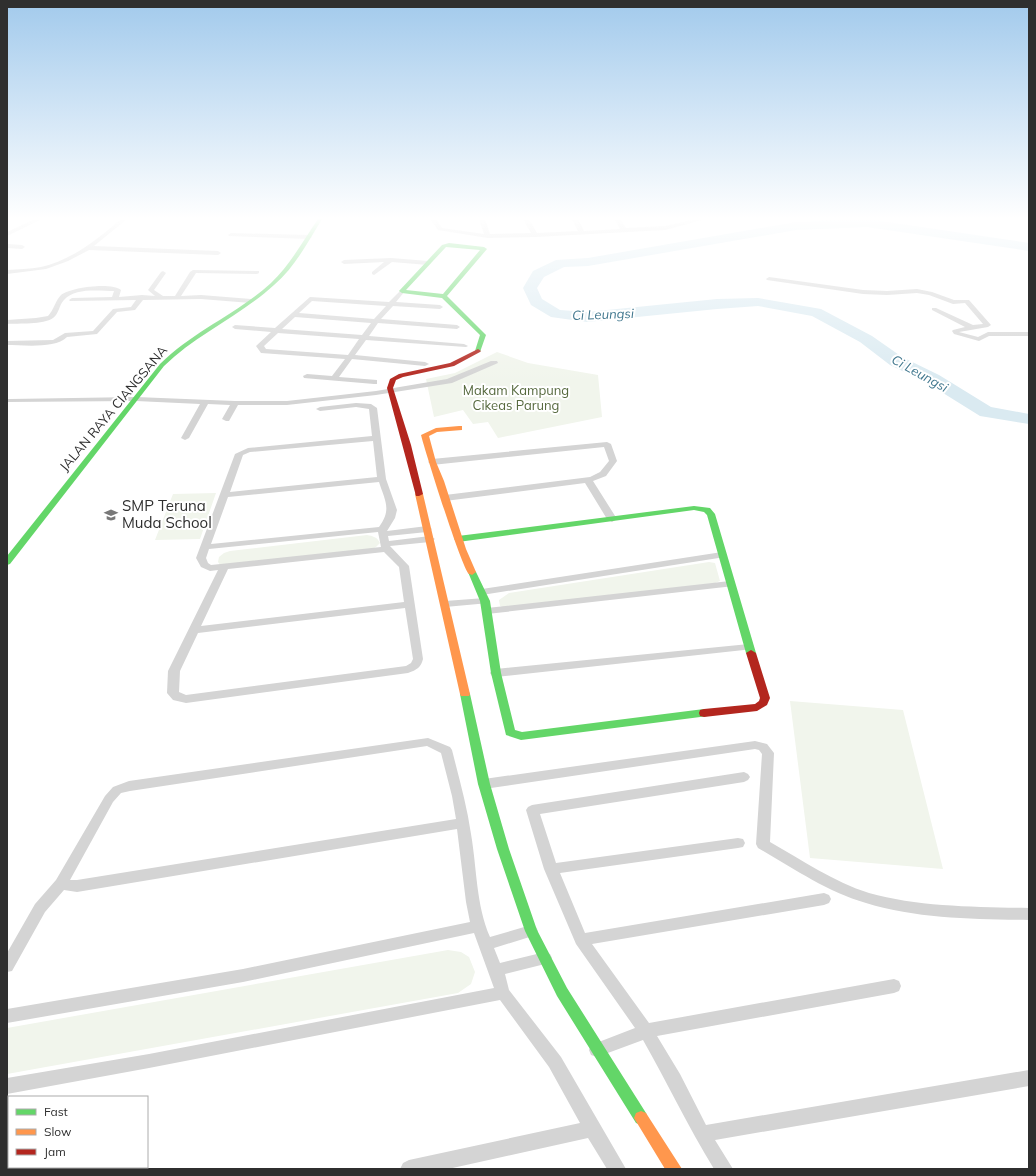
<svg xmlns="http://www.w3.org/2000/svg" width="1036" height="1176" font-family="Mulish,sans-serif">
<rect width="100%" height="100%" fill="#fff"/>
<path fill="#f1f5ec" d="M 497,352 L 528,363 L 598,375 L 602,417 L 498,438 L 488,422 L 473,424 L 463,410 L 434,417 L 426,379 L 455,373 Z
M 216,493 L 200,539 L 155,540 L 173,494 Z
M 367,535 C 373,536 377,537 380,543 L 376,547 L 370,550 L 221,566 L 218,562 L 219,557 L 224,553 L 230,551 Z
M 709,562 L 715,563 L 720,581 L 715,583 L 507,609 L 500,606 L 499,600 L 509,593 Z
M 790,701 L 903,710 L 943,869 L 810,858 Z
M 448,950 L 461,952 L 469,957 L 475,972 L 471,984 L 458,993 L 7,1074 L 7,1028 Z"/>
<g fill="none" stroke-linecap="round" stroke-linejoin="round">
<path fill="#daeaf1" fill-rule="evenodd" d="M 867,219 L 1029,243 L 1029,251 L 867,227 L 796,230 L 588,266 L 564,267 L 544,277 L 537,288 L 542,299 L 560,310 L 587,312 L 717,299 L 758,298 L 821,309 L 872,336 L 902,357 L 939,375 L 991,407 L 1029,414 L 1029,424 L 980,416 L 927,383 L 890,365 L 860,342 L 812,316 L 758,306 L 717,309 L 587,322 L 551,317 L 531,305 L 523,288 L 533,271 L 556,260 L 588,258 L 796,222 Z"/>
<path fill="#d4d4d4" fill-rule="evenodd" d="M 35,219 L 42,219 L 7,236 L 7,232 Z
M 121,219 L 127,219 L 94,246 L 218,251 L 221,253 L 218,255 L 89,250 L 68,261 L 46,269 L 7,274 L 7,270 C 18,269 30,269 41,267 C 72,260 98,239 121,219 Z
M 430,219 L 436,219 L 442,228 L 484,234 L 479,219 L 485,219 L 490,234 L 531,233 L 523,219 L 529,219 L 537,233 L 578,231 L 572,219 L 578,219 L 584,231 L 620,229 L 614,219 L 620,219 L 626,228 L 665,226 L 697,219 L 706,219 L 665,230 L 535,237 L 488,238 L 438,230 Z
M 231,233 L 309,235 L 312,237 L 309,239 L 229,236 L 228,235 Z
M 7,244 L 22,245 L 25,247 L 22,249 L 7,248 Z
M 391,258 L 428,261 L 431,263 L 428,265 L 392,262 L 374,275 L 372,274 L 372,272 L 384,262 L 344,264 L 341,262 L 344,260 Z
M 193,270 L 259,271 L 259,273 L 257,274 L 196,273 L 181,296 L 201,295 L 251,299 L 254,301 L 251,303 L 201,299 L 143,300 L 135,310 L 117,312 L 97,334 L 67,337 C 55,349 23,345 7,345 L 7,341 L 53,340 L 65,333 L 93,331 L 113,309 L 131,307 L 136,300 L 70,301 L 69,300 L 72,298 L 112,297 L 114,291 C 100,291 75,287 64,300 C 59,305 59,314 53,318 C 43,325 19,323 7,324 L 7,320 L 36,318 L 48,316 C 54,310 55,301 61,295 C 71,287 112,282 121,290 L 119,297 L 142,295 L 155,296 L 148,290 L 161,272 L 163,271 L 166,273 L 154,290 L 163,296 L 175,296 L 190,272 Z
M 769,277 L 863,290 L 887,291 L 917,289 L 932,292 L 954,300 L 969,300 L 991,325 L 988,327 L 959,332 L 978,337 L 988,332 L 1029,332 L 1029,336 L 989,336 L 979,341 L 954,334 L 952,331 L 953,330 L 965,327 L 932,310 L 932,308 L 936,308 L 973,325 L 983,324 L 965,303 L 953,304 L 929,295 L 917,293 L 887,295 L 863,294 L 767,280 L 766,279 Z
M 402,289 L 405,291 L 396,302 L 440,305 L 443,307 L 440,309 L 393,306 L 381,319 L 457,325 L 460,327 L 457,329 L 378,323 L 369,336 L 464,344 L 468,346 L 466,347 L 366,340 L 355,355 L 425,362 L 429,364 L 425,366 L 352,359 L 339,377 L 377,380 L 377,384 L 374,384 L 304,378 L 303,376 L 307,374 L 332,376 L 345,359 L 261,353 L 256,346 L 271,332 L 235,329 L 232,327 L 235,325 L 275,328 L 310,297 L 389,302 ZM 312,301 L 386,306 L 374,319 L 299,313 ZM 295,317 L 371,323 L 362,335 L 282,329 ZM 278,333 L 359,339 L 348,355 L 266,349 L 264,346 Z
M 491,361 L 497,361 L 498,363 L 452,383 L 376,395 L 287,405 L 238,405 L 229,421 L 226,421 L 222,419 L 230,405 L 208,404 L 189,438 L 185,440 L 181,438 L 200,404 L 136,401 L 7,402 L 7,399 L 10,399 L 136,397 L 235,401 L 287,401 L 376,391 L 447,379 Z
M 356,403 L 371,404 L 377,408 L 386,479 L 397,510 L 395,518 L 387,531 L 427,526 L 432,529 L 427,532 L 388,536 L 389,541 L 430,536 L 435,539 L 430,542 L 390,546 L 409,566 L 423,659 C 421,667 417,670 408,673 L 186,703 L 173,700 L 167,693 L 168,671 L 218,570 L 210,571 L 201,567 L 196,558 L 235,454 L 248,448 L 372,436 L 369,409 L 356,407 L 320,411 L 316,409 L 320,407 ZM 373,441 L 377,477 L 230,492 L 243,455 L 250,452 ZM 379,482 C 385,501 392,509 379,527 L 211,544 L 228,497 ZM 378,532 L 381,547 L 211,565 L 208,563 L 206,558 L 209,549 ZM 384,552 L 399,567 L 404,602 L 201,626 L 228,569 ZM 405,608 L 413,659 L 411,663 L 406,666 L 186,695 L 179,692 L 180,671 L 198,633 Z
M 607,442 L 611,444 L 617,461 L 606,476 L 593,481 L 617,519 L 612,522 L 607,519 L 585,483 L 445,501 L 441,498 L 445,495 L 590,477 L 600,472 L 609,461 L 604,447 L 432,465 L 428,462 L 432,459 Z
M 722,552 L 725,553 L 727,555 L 725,557 L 482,595 L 477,592 L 482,589 Z
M 730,581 L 735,584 L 734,586 L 487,614 L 482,611 L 487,608 Z
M 485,598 L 490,601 L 489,603 L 445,607 L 440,604 L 445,601 Z
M 749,644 L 753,645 L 754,647 L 753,649 L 496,677 L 492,676 L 490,673 L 492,670 L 496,669 Z
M 428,738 L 450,747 L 452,750 C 459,778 467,806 471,834 C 477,869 476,905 490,937 L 531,925 L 536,927 L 538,931 L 536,935 L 494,948 L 500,963 L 545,952 L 550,954 L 552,958 L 550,962 L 545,964 L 505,974 L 509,990 L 561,1057 L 626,1169 L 607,1169 L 588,1138 L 448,1169 L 400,1169 L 403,1163 L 409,1160 L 580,1123 L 549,1067 L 500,1000 L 149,1068 L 7,1094 L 7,1078 L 149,1054 L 494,988 L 474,933 L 243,982 L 7,1023 L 7,1009 L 243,969 L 470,922 L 466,902 L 457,829 L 77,892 L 64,890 L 45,912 L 12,971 L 7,972 L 7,953 L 35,904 L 56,880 L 105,796 L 113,787 L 129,781 ZM 427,746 L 441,753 L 452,796 L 456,819 L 77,880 L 70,880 L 113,802 L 121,793 L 130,791 Z
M 755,741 L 767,744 L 774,753 L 770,842 C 802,860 834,882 869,893 C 918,907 978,907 1029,908 L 1029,920 C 975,919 918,919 866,903 C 827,892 793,868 758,848 L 756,844 L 762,754 L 759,750 L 755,749 L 484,789 L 480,787 L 478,784 L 480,781 L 484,779 Z
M 744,772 L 748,774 L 750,777 L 748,780 L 744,782 L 540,814 L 556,863 L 738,838 L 743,839 L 745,843 L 743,847 L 738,848 L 560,873 L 585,933 L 824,893 L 829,895 L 831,899 L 829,903 L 824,905 L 592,944 L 649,1023 L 894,979 L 899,981 L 901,986 L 899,991 L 894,993 L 657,1036 L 680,1074 L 706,1125 L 1029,1070 L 1029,1086 L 715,1140 L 733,1169 L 714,1169 C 688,1127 667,1082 643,1040 L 597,1057 L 591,1055 L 589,1050 L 591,1045 L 635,1028 L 576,944 L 544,869 L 526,810 L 528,807 L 532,805 Z"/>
<path fill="#63d668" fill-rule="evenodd" d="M 318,219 L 322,219 C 308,242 295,267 274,285 C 240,316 197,334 164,366 L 10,564 L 7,565 L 7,556 L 160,364 C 193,331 237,314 271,283 C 290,265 303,241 318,219 Z
M 449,243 L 484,247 L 487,249 L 447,296 L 486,335 L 480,352 L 475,351 L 480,335 L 442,298 L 402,293 L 399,291 L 442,245 ZM 446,247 L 480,250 L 443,294 L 406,290 Z
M 694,506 L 710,508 L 715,514 L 756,653 L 754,655 L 751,656 L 746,653 L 707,515 L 704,512 L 694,510 L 458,542 L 454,539 L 458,536 Z
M 472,569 L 476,572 L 490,601 L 501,673 L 515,730 L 522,732 L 704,709 L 708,710 L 709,713 L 708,716 L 521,740 L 506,735 L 491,673 L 480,601 L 468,572 Z
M 465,691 L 469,692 L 470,694 L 490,784 L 509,849 L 537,930 L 567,988 L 646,1113 L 648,1118 L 646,1123 L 641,1125 L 636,1123 L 557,996 L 525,931 L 497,849 L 478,784 L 460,694 L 461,692 Z"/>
<path fill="#ff974d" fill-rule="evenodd" d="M 459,426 L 462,426 L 462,430 L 437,432 L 429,436 L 436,462 L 444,481 L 466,549 L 476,572 L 472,575 C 471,574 470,574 469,574 C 462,569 425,451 421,435 L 436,428 Z
M 416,492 L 419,492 L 423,494 L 470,694 L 469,696 L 461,696 L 460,694 L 415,494 Z
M 641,1111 L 646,1113 L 682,1169 L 665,1169 L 634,1118 L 636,1113 Z"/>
<path fill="#b3261e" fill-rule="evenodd" d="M 478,349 L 481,351 L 480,352 L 454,366 L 403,377 L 396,380 L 393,388 L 411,445 L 423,494 L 419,496 L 416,496 L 387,388 L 390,379 L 399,374 L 450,363 Z
M 751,650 L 756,653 L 770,698 L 767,705 L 757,711 L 704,717 L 700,716 L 699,713 L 700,710 L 704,709 L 755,704 L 759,701 L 760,698 L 746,653 Z"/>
</g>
<linearGradient id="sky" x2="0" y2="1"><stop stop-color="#a2caec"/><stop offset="0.57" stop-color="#fff"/><stop offset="1" stop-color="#fff" stop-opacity="0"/></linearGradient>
<rect width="1036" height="383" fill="url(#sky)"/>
<defs>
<g id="school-bare" transform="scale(1.08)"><path d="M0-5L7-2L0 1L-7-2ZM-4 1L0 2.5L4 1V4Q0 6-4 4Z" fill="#787878" stroke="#fff" stroke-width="2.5" paint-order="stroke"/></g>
</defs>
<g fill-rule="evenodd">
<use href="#school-bare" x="111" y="515"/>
</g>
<g text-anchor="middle" stroke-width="4" stroke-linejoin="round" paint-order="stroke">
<g font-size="13" font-style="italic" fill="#40778e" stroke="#fff">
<text transform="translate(603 314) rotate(-2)" y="5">Ci Leungsi</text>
<text transform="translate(920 373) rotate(29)" y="5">Ci Leungsi</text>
</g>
<g font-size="13" fill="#56693e" stroke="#fff">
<text x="516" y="395">Makam Kampung<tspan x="516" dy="15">Cikeas Parung</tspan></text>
</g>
<g font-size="13" fill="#2f2f2f" stroke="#fff">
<text transform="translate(113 408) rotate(-50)" y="5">JALAN RAYA CIANGSANA</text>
</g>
<g font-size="15" fill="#2f2f2f" stroke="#fff" text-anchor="start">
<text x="122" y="511">SMP Teruna<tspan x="122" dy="17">Muda School</tspan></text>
</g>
</g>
<rect width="1036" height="1176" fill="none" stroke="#2f2f2f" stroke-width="16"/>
<rect x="8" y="1096" width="140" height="72" fill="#ffffff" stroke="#acacac"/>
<rect x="16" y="1109" width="20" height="6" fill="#63d668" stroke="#acacac"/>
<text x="44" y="1116" font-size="12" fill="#2f2f2f">Fast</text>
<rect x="16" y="1129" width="20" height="6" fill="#ff974d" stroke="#acacac"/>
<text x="44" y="1136" font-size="12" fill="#2f2f2f">Slow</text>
<rect x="16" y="1149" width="20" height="6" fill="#b3261e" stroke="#acacac"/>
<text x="44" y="1156" font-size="12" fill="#2f2f2f">Jam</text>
</svg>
